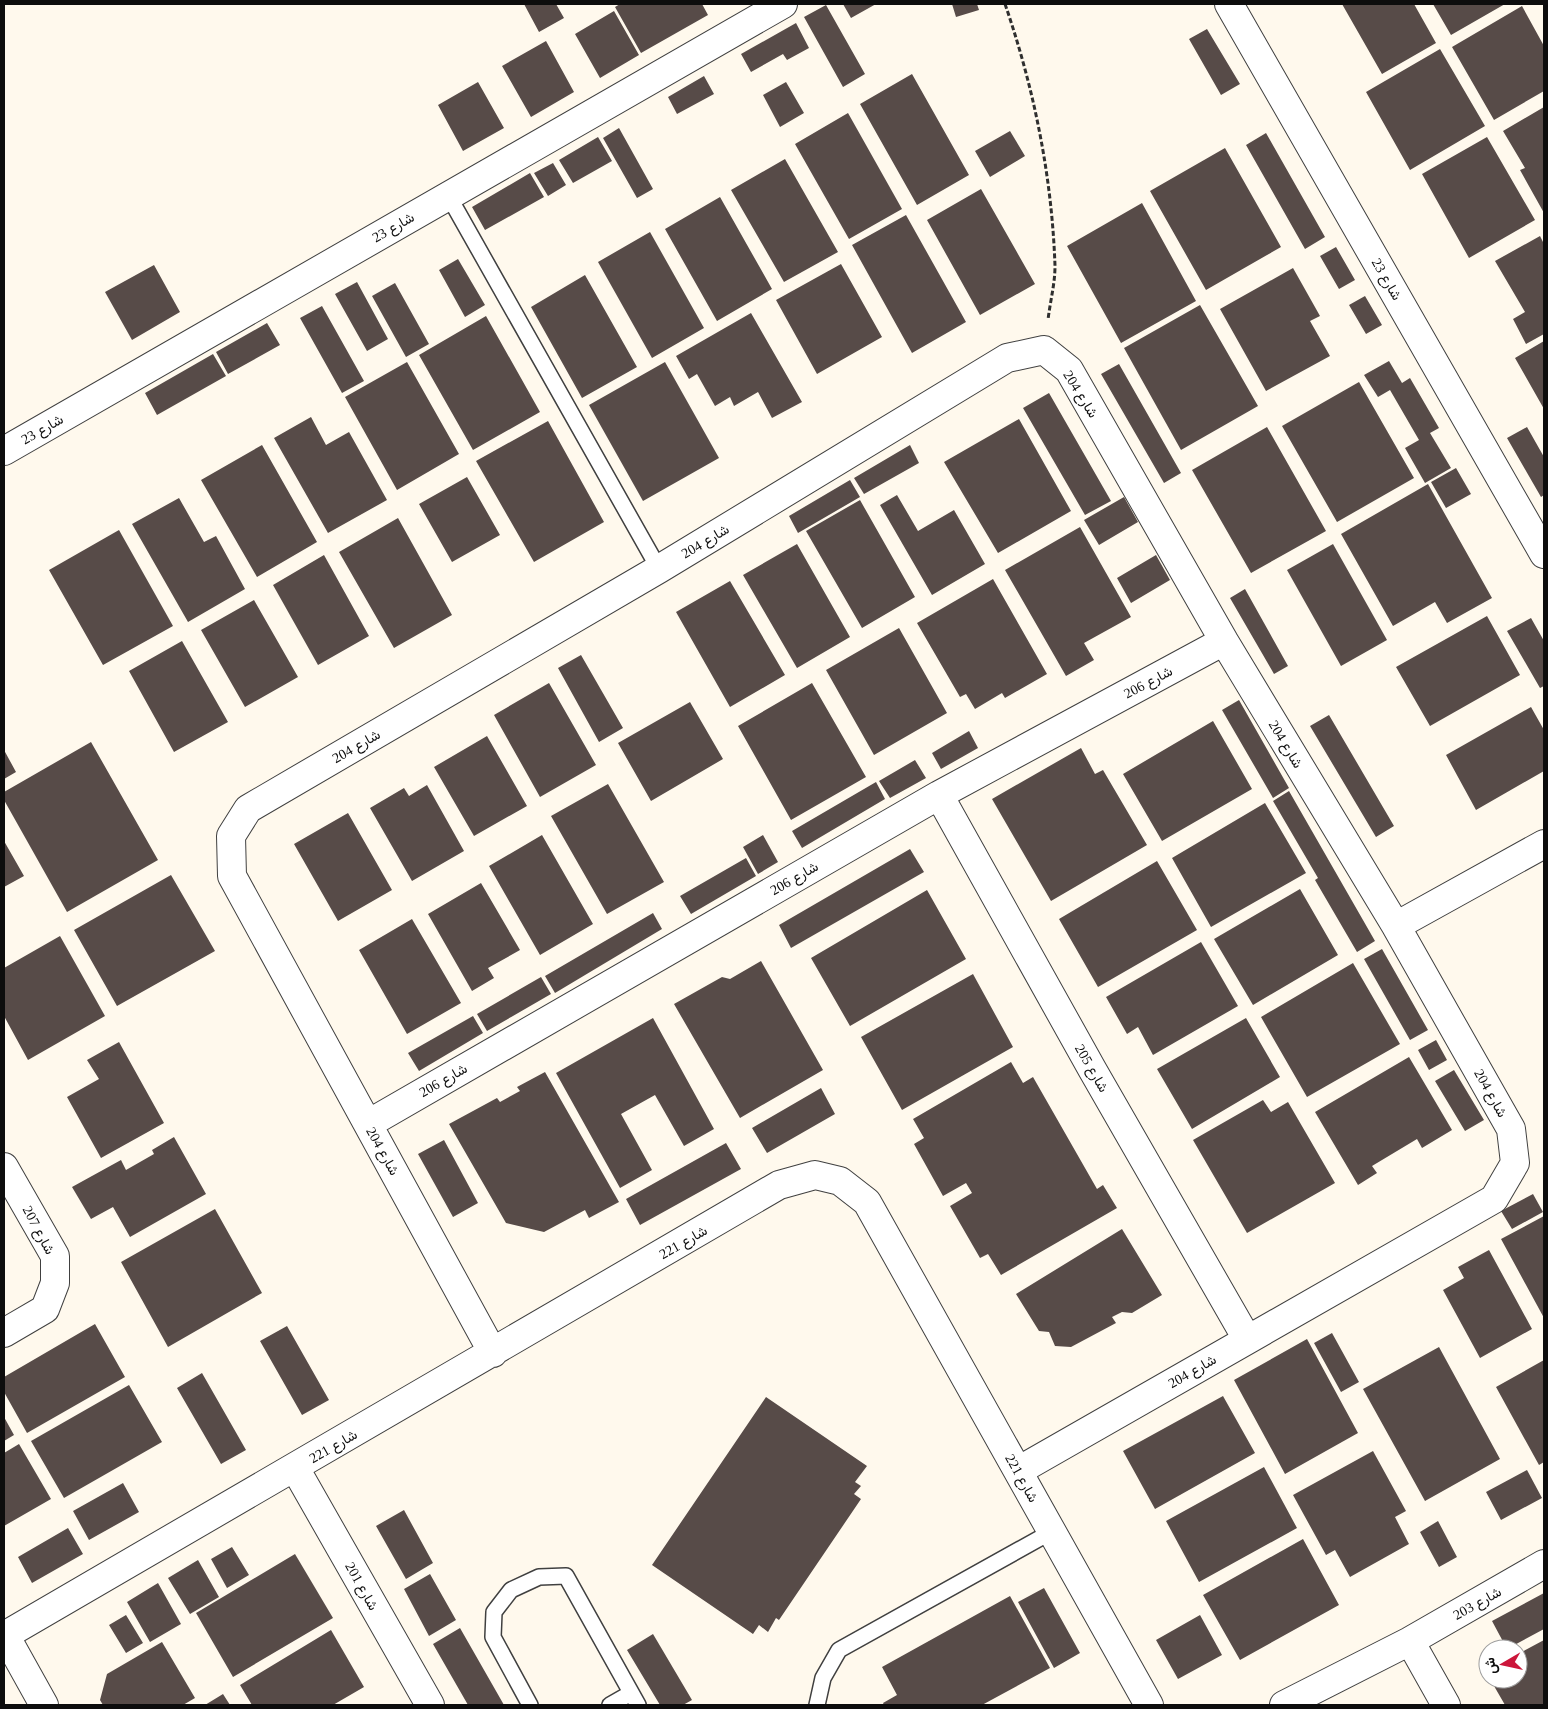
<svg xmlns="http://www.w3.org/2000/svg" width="1548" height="1709" font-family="'Times New Roman',Vazirmatn,serif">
<rect width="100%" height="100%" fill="#fff9ed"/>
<path fill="#574b48" d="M 524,4 L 556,4 L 564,18 L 539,32 Z
M 620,4 L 702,4 L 708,15 L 641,53 L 615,7 Z
M 843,4 L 876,4 L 851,18 Z
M 952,4 L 977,4 L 979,10 L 956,17 Z
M 1342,4 L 1414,4 L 1436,43 L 1382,74 Z
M 1433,4 L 1505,4 L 1451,35 Z
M 826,5 L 865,74 L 843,87 L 804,17 Z
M 1522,6 L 1544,46 L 1544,91 L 1494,120 L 1452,47 Z
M 614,11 L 639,55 L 600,78 L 575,34 Z
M 796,23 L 809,48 L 787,60 L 783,54 L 751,72 L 741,54 Z
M 1207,29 L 1240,84 L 1221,95 L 1189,39 Z
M 546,41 L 574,92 L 531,117 L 502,66 Z
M 1440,49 L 1485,126 L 1410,170 L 1366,92 Z
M 912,74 L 969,175 L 917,205 L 860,104 Z
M 704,76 L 714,94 L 677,114 L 668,97 Z
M 478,82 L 504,128 L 463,151 L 438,105 Z
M 786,82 L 804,113 L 780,127 L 763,95 Z
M 1544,107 L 1544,213 L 1520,170 L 1525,168 L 1503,131 Z
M 848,113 L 902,209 L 849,239 L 795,144 Z
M 619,128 L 653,189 L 637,198 L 603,138 Z
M 1010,131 L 1025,156 L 990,177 L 975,151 Z
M 1266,133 L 1325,237 L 1305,249 L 1246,145 Z
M 598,137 L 612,161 L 573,183 L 559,160 Z
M 1487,137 L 1535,220 L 1469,258 L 1422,174 Z
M 1225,148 L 1281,247 L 1206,290 L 1150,191 Z
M 785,159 L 838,252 L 784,282 L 731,190 Z
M 553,163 L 566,185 L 548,196 L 534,173 Z
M 530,173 L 544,197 L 485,230 L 472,207 Z
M 981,189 L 1035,284 L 980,315 L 927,220 Z
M 720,197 L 772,289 L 717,321 L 665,229 Z
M 1142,203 L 1196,301 L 1121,343 L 1067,246 Z
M 906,215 L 966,322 L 912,353 L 852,245 Z
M 650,232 L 704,328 L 652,358 L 598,262 Z
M 1540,236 L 1544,244 L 1544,334 L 1526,344 L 1513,319 L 1525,312 L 1495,261 Z
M 1336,247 L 1355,280 L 1339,289 L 1320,256 Z
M 458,259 L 485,305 L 465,317 L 439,270 Z
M 841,264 L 882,337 L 817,374 L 776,300 Z
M 154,265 L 180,312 L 132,340 L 105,292 Z
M 1293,268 L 1320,316 L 1310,321 L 1330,356 L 1266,391 L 1220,309 Z
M 585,275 L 637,367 L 582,398 L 531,307 Z
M 357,282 L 388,339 L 367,351 L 335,294 Z
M 395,283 L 429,344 L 406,357 L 372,296 Z
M 1365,296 L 1382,325 L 1366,334 L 1349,305 Z
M 1200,305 L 1258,406 L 1181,450 L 1124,348 Z
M 322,306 L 364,381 L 342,393 L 300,318 Z
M 751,313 L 802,402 L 772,418 L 758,392 L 734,406 L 730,397 L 715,406 L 697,374 L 689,379 L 676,356 Z
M 486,316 L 540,412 L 473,450 L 419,355 Z
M 267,323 L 280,345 L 228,374 L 216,352 Z
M 1544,341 L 1544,409 L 1515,358 Z
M 213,354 L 226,376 L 157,415 L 145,393 Z
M 1389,361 L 1402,383 L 1410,378 L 1439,428 L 1430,433 L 1451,468 L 1425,483 L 1405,448 L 1419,440 L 1390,390 L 1378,397 L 1364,375 Z
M 407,362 L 459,454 L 397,490 L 345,397 Z
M 665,362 L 719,458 L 643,501 L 589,405 Z
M 1119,364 L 1181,473 L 1164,483 L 1101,374 Z
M 1359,382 L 1414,478 L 1337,522 L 1282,426 Z
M 1049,393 L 1111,501 L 1085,515 L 1023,408 Z
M 311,417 L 326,445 L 349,432 L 387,500 L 328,533 L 274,438 Z
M 1019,419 L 1071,511 L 998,553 L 944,462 Z
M 548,421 L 604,522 L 534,562 L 476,461 Z
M 1267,427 L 1326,531 L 1251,573 L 1192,470 Z
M 1527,427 L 1544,457 L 1544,495 L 1541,497 L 1507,438 Z
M 262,445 L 317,542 L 257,577 L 201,480 Z
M 910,445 L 919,463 L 864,494 L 854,478 Z
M 1456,468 L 1471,494 L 1446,508 L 1431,482 Z
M 467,477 L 500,535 L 452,562 L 419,504 Z
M 850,480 L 860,497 L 798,533 L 789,516 Z
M 1428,484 L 1492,598 L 1447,623 L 1435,602 L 1393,626 L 1341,534 Z
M 897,495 L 918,531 L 954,510 L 985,564 L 932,595 L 880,505 Z
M 1124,497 L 1138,522 L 1099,545 L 1084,520 Z
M 179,498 L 204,542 L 216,536 L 245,589 L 188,622 L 132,524 Z
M 860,500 L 915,597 L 862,628 L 806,531 Z
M 398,518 L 452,615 L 394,648 L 339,552 Z
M 1080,527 L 1131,617 L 1084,643 L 1094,660 L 1066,676 L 1005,570 Z
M 119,530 L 173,626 L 103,665 L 49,570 Z
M 797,544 L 850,637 L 797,668 L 743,575 Z
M 1333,544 L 1387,640 L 1341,666 L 1287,570 Z
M 324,555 L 369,636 L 318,665 L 273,585 Z
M 1156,555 L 1170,580 L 1131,603 L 1117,578 Z
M 993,579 L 1047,674 L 1005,698 L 1002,693 L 975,709 L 966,694 L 960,697 L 917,623 Z
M 730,581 L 785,675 L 730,707 L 676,612 Z
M 1245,589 L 1288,666 L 1274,674 L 1230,598 Z
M 254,600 L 298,677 L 245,707 L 201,630 Z
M 1487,616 L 1520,675 L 1430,726 L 1396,667 Z
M 1531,618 L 1544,641 L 1544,686 L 1540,688 L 1507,631 Z
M 899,628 L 947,713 L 874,755 L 826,670 Z
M 182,641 L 228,722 L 174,752 L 129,671 Z
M 581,655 L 623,728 L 599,742 L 558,668 Z
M 549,683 L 596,765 L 540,797 L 494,715 Z
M 812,683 L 866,777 L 791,820 L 738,726 Z
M 1239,700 L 1289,788 L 1273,798 L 1222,710 Z
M 690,702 L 723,759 L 651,801 L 618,743 Z
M 1531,707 L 1544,730 L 1544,771 L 1476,810 L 1446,755 Z
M 1329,715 L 1394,826 L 1376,837 L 1310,726 Z
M 1213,721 L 1252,789 L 1162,841 L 1123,774 Z
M 969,731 L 978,748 L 941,769 L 932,753 Z
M 487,736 L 527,806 L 474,836 L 434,767 Z
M 91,742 L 158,860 L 67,912 L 4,800 L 4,792 Z
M 1081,748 L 1095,774 L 1103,770 L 1147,845 L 1051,901 L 992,799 Z
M 4,750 L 16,772 L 4,779 Z
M 915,760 L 926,778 L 890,798 L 879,781 Z
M 876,782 L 885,799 L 802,848 L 792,831 Z
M 608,784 L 664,882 L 607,914 L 551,816 Z
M 427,785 L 464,851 L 412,881 L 370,808 L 404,788 L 409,796 Z
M 1289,791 L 1375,941 L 1357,952 L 1315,880 L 1318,878 L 1273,801 Z
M 1265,803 L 1306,873 L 1211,927 L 1172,858 Z
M 348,813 L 392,890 L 338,921 L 294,844 Z
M 542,835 L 593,924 L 540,955 L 489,866 Z
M 763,835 L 778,862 L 758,874 L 743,847 Z
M 4,841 L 24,876 L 4,887 Z
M 910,849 L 924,872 L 791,948 L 779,925 Z
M 746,858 L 756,876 L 691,914 L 680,896 Z
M 1157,861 L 1197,930 L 1098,987 L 1059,919 Z
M 171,875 L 215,951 L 117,1006 L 74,930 Z
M 481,883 L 520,950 L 488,968 L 494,978 L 472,991 L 428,914 Z
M 1300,889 L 1338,955 L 1253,1005 L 1214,939 Z
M 927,890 L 966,959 L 850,1026 L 811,958 Z
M 653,913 L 662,929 L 555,993 L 545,976 Z
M 412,919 L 461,1003 L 407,1034 L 359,950 Z
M 60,936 L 105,1016 L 28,1060 L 4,1016 L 4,968 Z
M 1201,942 L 1238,1006 L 1153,1055 L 1138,1027 L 1127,1034 L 1106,997 Z
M 1382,949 L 1428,1030 L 1410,1040 L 1364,959 Z
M 761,961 L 823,1070 L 740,1118 L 674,1004 L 722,977 L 730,979 Z
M 1353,963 L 1400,1044 L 1307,1097 L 1261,1017 Z
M 973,974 L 1013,1047 L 902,1110 L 861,1037 Z
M 541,977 L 551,994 L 487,1031 L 477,1014 Z
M 473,1016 L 483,1033 L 419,1071 L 408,1053 Z
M 653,1018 L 714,1129 L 684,1146 L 655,1095 L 621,1114 L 652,1170 L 620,1188 L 556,1073 Z
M 1246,1018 L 1280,1077 L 1192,1129 L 1157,1069 Z
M 1436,1040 L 1447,1060 L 1429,1070 L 1418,1050 Z
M 119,1042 L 164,1123 L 101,1158 L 67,1097 L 99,1079 L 87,1060 Z
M 1409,1057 L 1452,1130 L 1422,1148 L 1417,1139 L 1372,1166 L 1377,1173 L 1358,1185 L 1315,1112 Z
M 1011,1062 L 1023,1083 L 1033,1077 L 1097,1189 L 1103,1185 L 1117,1208 L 1001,1275 L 988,1254 L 980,1258 L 950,1206 L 972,1193 L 966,1183 L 943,1196 L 914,1144 L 924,1138 L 913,1119 Z
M 1454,1070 L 1484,1120 L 1465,1131 L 1435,1081 Z
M 545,1072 L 619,1202 L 589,1218 L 585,1210 L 544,1232 L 506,1223 L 449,1124 L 497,1098 L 500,1102 L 520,1091 L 517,1087 Z
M 821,1088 L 835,1114 L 767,1153 L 752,1128 Z
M 1263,1100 L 1271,1112 L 1288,1102 L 1335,1183 L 1247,1233 L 1193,1140 Z
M 174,1137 L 206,1194 L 130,1237 L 113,1207 L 91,1219 L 72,1187 L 121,1160 L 126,1170 L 154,1154 L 152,1150 Z
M 444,1140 L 478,1203 L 453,1217 L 418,1154 Z
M 726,1143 L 741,1169 L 640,1225 L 626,1199 Z
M 1533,1194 L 1543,1212 L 1512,1229 L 1501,1211 Z
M 215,1209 L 262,1293 L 168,1347 L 121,1262 Z
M 1544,1216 L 1544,1318 L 1501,1239 Z
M 1122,1229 L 1162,1295 L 1132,1313 L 1122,1312 L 1112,1317 L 1116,1323 L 1071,1347 L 1055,1346 L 1049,1332 L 1039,1331 L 1016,1294 Z
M 1489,1250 L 1532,1329 L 1480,1358 L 1443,1290 L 1464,1278 L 1458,1267 Z
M 95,1324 L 125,1377 L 27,1433 L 4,1392 L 4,1377 Z
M 287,1326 L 329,1400 L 302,1415 L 260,1341 Z
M 1332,1333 L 1359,1382 L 1341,1392 L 1314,1343 Z
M 1307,1339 L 1358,1433 L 1285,1474 L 1234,1380 Z
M 1439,1347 L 1500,1459 L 1425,1501 L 1363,1389 Z
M 1544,1360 L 1544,1462 L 1539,1465 L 1496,1387 Z
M 202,1373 L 246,1450 L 221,1464 L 177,1388 Z
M 129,1385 L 162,1442 L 64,1498 L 31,1441 Z
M 1223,1396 L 1255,1453 L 1155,1509 L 1123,1451 Z
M 766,1397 L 867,1466 L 855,1482 L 861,1486 L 854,1494 L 861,1499 L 779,1620 L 776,1618 L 768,1632 L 759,1625 L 753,1634 L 652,1565 Z
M 4,1417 L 14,1435 L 4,1441 Z
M 19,1444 L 51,1499 L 4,1526 L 4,1453 Z
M 1373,1451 L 1406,1511 L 1395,1517 L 1409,1544 L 1350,1577 L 1335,1550 L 1326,1555 L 1293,1495 Z
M 1264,1467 L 1297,1528 L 1199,1582 L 1166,1521 Z
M 1527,1470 L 1542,1498 L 1501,1520 L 1486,1492 Z
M 123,1483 L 139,1512 L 89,1540 L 73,1511 Z
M 404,1510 L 433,1563 L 406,1579 L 376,1526 Z
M 1438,1521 L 1457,1557 L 1439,1567 L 1420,1532 Z
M 68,1528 L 83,1554 L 32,1583 L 18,1557 Z
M 1303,1539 L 1339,1605 L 1240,1660 L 1203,1595 Z
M 232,1547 L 249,1575 L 227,1588 L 211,1559 Z
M 295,1554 L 333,1618 L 233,1677 L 196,1613 Z
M 198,1560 L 219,1597 L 190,1614 L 168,1578 Z
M 430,1574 L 456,1620 L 429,1636 L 404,1589 Z
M 158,1583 L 181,1624 L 150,1642 L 127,1602 Z
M 1044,1588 L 1080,1653 L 1054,1668 L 1018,1602 Z
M 1544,1593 L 1544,1629 L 1507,1649 L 1492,1621 Z
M 1010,1596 L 1050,1668 L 982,1705 L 884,1705 L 883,1703 L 897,1695 L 882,1667 Z
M 126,1615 L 143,1643 L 126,1653 L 109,1625 Z
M 1200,1615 L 1222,1655 L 1178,1679 L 1156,1640 Z
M 460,1628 L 504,1705 L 468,1705 L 433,1644 Z
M 331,1630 L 364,1687 L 333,1705 L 252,1705 L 240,1685 Z
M 653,1634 L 692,1700 L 683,1705 L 660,1705 L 627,1650 Z
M 1544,1640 L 1544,1705 L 1505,1705 L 1490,1679 L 1518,1679 L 1518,1654 Z
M 162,1642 L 195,1698 L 183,1705 L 103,1705 L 100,1700 L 107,1674 Z
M 223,1694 L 230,1705 L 205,1705 Z"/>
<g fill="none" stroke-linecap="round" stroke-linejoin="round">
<g stroke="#404040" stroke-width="18">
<path id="service" d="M 448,195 L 659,569
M 530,1705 L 493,1637 L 494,1612 L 511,1590 L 539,1577 L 566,1576 L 638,1705
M 610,1705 L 631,1693
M 817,1705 L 823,1678 L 839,1650 L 1051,1532"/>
</g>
<g stroke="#404040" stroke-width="30">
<path id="minor" d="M 1229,4 L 1544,554
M 4,451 L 783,4
M 939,795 L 1092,1069 L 1247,1339
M 1396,926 L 1544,844
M 368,1124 L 939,795 L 1224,641
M 4,1167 L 55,1256 L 55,1283 L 45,1309 L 4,1333
M 493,1353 L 232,876 L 231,836 L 248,809 L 659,569 L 1007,358 L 1044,350 L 1069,370 L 1224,641 L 1396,926 L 1511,1129 L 1515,1163 L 1494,1199 L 1018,1471
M 295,1468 L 430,1705
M 5,1635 L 44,1705
M 4,1636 L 779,1185 L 815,1175 L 840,1181 L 867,1202 L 1149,1705
M 1410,1641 L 1446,1705
M 1284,1705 L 1410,1641 L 1544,1564"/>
</g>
<path stroke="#2f2f2f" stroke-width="3" stroke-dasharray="5 2.5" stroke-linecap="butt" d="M 1005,4 C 1034,88 1052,177 1055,266 C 1055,284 1050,302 1048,320"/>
<use href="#service" stroke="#fff" stroke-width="15"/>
<use href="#minor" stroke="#fff" stroke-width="28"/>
</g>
<g text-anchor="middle" stroke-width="5" stroke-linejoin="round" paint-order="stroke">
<g font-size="14" fill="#0d0d0d" stroke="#fff">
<text transform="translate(393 227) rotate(-30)" y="5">شارع 23</text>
<text transform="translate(1387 279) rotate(60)" y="5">شارع 23</text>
<text transform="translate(1081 394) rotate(58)" y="5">شارع 204</text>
<text transform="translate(42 429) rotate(-30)" y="5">شارع 23</text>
<text transform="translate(705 541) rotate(-31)" y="5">شارع 204</text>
<text transform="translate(1148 682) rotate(-28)" y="5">شارع 206</text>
<text transform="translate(1286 744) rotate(59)" y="5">شارع 204</text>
<text transform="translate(356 746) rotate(-30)" y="5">شارع 204</text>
<text transform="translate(794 878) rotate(-30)" y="5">شارع 206</text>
<text transform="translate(1092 1068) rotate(60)" y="5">شارع 205</text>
<text transform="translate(443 1080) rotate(-30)" y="5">شارع 206</text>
<text transform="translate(1491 1093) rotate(61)" y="5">شارع 204</text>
<text transform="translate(383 1151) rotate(61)" y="5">شارع 204</text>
<text transform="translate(39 1230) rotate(62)" y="5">شارع 207</text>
<text transform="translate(683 1242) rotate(-30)" y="5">شارع 221</text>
<text transform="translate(1192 1371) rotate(-30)" y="5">شارع 204</text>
<text transform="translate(333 1446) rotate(-30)" y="5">شارع 221</text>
<text transform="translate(1022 1478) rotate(61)" y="5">شارع 221</text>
<text transform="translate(362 1586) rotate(61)" y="5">شارع 201</text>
<text transform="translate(1477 1603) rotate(-29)" y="5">شارع 203</text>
</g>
</g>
<rect width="1548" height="1709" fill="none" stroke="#0d0d0d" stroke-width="10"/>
<g transform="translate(1503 1664) rotate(261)"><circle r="24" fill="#ffffff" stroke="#9e9e9e"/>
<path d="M0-4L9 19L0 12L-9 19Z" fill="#cc163b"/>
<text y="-8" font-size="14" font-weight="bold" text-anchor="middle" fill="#0d0d0d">ش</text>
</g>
</svg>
